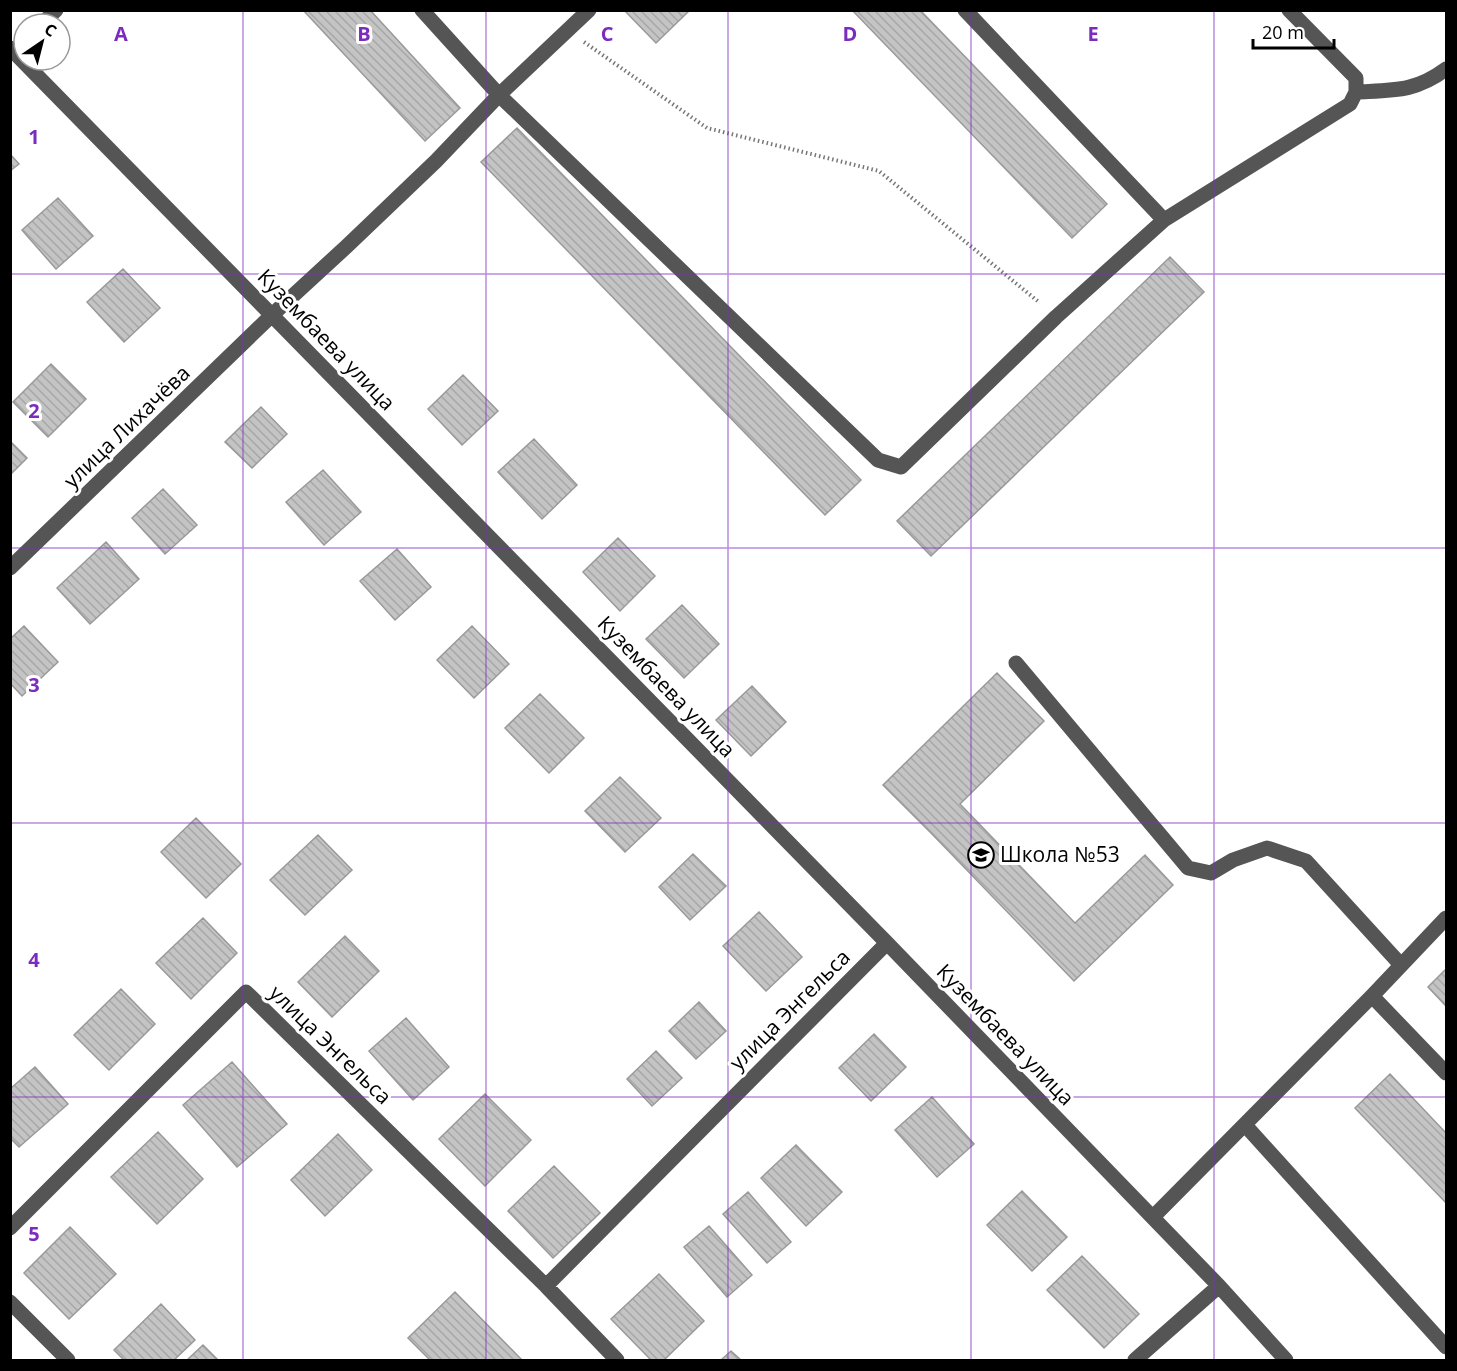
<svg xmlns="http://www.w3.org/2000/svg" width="1457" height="1371" font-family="'Open Sans',sans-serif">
<defs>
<pattern id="building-back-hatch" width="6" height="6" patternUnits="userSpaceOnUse" patternTransform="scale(1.5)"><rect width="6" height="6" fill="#c4c4c4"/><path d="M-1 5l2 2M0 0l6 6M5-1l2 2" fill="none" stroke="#a7a7a7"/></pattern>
</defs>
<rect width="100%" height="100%" fill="#fff"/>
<path fill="url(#building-back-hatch)" stroke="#999" stroke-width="1.5" d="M 303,10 L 370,10 L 460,108 L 425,141 Z
M 624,10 L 690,10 L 656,43 Z
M 852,10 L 920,10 L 1107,204 L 1072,238 Z
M 517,128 L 861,480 L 825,515 L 481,162 Z
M 10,154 L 19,164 L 10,171 Z
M 58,198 L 93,236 L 56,269 L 22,230 Z
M 1170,257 L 1204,292 L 931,556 L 897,521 Z
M 123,269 L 160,308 L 124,342 L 87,302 Z
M 51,364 L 86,399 L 48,437 L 13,402 Z
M 463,375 L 498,411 L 462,445 L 428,409 Z
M 261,407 L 287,434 L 252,468 L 225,442 Z
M 534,439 L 577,485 L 542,519 L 498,472 Z
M 10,441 L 27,458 L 10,475 Z
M 323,470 L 361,512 L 324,545 L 286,502 Z
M 163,489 L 197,525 L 165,554 L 132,518 Z
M 618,538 L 655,576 L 620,611 L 583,572 Z
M 106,542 L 139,579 L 90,624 L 57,588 Z
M 397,549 L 431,587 L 395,620 L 360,581 Z
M 682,605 L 719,644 L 684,678 L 646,639 Z
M 24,626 L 58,662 L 22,696 L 10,683 L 10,639 Z
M 472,626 L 509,664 L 474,698 L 437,660 Z
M 997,673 L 1044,721 L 960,804 L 1075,923 L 1145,855 L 1173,885 L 1074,981 L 931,833 L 883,785 Z
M 752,686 L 786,722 L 751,756 L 716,720 Z
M 540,694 L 584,738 L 549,773 L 505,728 Z
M 620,777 L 661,818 L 625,852 L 585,811 Z
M 196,818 L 241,864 L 206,898 L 161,852 Z
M 318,835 L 352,870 L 305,915 L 270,880 Z
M 693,854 L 726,886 L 690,920 L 659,887 Z
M 759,912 L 802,957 L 766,991 L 723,946 Z
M 203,918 L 237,953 L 191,999 L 156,963 Z
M 345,936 L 379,971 L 332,1017 L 298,982 Z
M 1446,969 L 1446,1006 L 1428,987 Z
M 121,989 L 155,1024 L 109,1070 L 74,1035 Z
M 699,1002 L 726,1031 L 696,1059 L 669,1031 Z
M 406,1018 L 449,1067 L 413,1100 L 369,1051 Z
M 874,1034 L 906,1067 L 871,1101 L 839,1068 Z
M 656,1051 L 682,1078 L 652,1106 L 627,1079 Z
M 232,1062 L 287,1124 L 237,1167 L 183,1105 Z
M 35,1067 L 68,1104 L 19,1147 L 10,1138 L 10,1089 Z
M 1390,1074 L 1446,1133 L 1446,1203 L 1355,1108 Z
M 485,1094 L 531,1140 L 485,1186 L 439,1139 Z
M 932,1097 L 974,1144 L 937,1177 L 895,1130 Z
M 158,1132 L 203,1179 L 157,1224 L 111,1177 Z
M 338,1134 L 372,1170 L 325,1216 L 291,1180 Z
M 796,1145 L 842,1192 L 806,1226 L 761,1178 Z
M 554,1166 L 600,1213 L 553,1258 L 508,1211 Z
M 1022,1191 L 1067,1237 L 1032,1271 L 987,1225 Z
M 748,1192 L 791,1242 L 767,1263 L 723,1214 Z
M 709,1226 L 752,1275 L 727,1297 L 684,1247 Z
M 70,1227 L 116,1274 L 69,1319 L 24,1273 Z
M 1082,1256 L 1139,1314 L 1104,1348 L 1047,1290 Z
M 659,1274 L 704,1321 L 664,1360 L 651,1360 L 611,1319 Z
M 455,1292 L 522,1360 L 430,1360 L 408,1338 Z
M 161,1304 L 195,1340 L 174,1360 L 124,1360 L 114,1350 Z
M 203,1345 L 218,1360 L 187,1360 Z
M 731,1351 L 741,1360 L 721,1360 Z"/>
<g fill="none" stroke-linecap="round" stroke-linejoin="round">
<path stroke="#777" stroke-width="4" stroke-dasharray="1.5 3" stroke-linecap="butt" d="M 584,42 L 707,128 L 879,171 L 1040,303"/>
<path stroke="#555" stroke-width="15" d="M 422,10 L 499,95 L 878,460 L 901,467 L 1056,317 L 1164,220 L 1350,104 L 1356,92 L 1356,78 L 1289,10
M 965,10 L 1164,220
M 42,24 L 56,10
M 10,48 L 887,943 L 1219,1286 L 1286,1360
M 1356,92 C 1394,90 1415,92 1446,69
M 10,568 L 272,315 L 347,246 L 436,161 L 499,95 L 589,10
M 1016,663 L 1188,868 L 1211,873 L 1233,860 L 1267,848 L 1306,861 L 1401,965
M 1372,996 L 1446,1073
M 1245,1125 L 1446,1347
M 1153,1217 L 1372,996 L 1446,918
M 10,1228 L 246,992 L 546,1286 L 617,1360
M 546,1286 L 887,943
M 10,1302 L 68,1360
M 1135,1360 L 1219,1286"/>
</g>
<path fill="none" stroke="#7b2cbf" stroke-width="1.5" stroke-opacity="0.55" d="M 243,10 L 243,1360M 486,10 L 486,1360M 728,10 L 728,1360M 971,10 L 971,1360M 1214,10 L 1214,1360M 10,274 L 1446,274M 10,548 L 1446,548M 10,823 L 1446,823M 10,1097 L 1446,1097"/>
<defs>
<g id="school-ring" transform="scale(1.35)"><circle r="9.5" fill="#fff" stroke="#000" stroke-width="1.5"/><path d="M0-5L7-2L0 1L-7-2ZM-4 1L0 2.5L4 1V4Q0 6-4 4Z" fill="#000"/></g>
</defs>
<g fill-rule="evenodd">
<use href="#school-ring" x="981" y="855"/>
</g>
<g text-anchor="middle" stroke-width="6" stroke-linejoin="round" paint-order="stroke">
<g font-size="21" fill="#000" stroke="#fff">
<text transform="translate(326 340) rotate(46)" y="7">Кузембаева улица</text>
<text transform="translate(127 427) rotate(-44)" y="7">улица Лихачёва</text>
<text transform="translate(666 687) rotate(46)" y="7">Кузембаева улица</text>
<text transform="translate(790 1010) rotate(-45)" y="7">улица Энгельса</text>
<text transform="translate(1005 1035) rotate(46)" y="7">Кузембаева улица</text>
<text transform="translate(330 1045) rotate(44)" y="7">улица Энгельса</text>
</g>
<g font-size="21" fill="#000" stroke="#fff" text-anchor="start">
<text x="1000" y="862">Школа №53</text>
</g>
</g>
<g font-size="20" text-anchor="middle" font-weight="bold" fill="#7b2cbf" stroke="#fff" stroke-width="6" stroke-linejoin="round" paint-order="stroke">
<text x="121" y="41">A</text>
<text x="364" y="41">B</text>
<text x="607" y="41">C</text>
<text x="850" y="41">D</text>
<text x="1093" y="41">E</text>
<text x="34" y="144">1</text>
<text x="34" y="418">2</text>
<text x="34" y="692">3</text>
<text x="34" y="967">4</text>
<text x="34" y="1241">5</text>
</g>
<rect width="1457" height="1371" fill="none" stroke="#000000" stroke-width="24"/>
<g transform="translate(42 42) rotate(35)"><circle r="28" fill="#ffffff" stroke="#999999" stroke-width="1.5"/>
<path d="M0-4.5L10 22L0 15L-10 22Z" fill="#000000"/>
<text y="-9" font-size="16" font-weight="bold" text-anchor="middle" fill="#000000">С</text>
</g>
<path d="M1253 39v9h81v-9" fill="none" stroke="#000000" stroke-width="3"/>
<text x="1262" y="39" font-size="18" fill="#000000" stroke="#ffffff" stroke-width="4.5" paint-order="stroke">20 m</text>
</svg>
